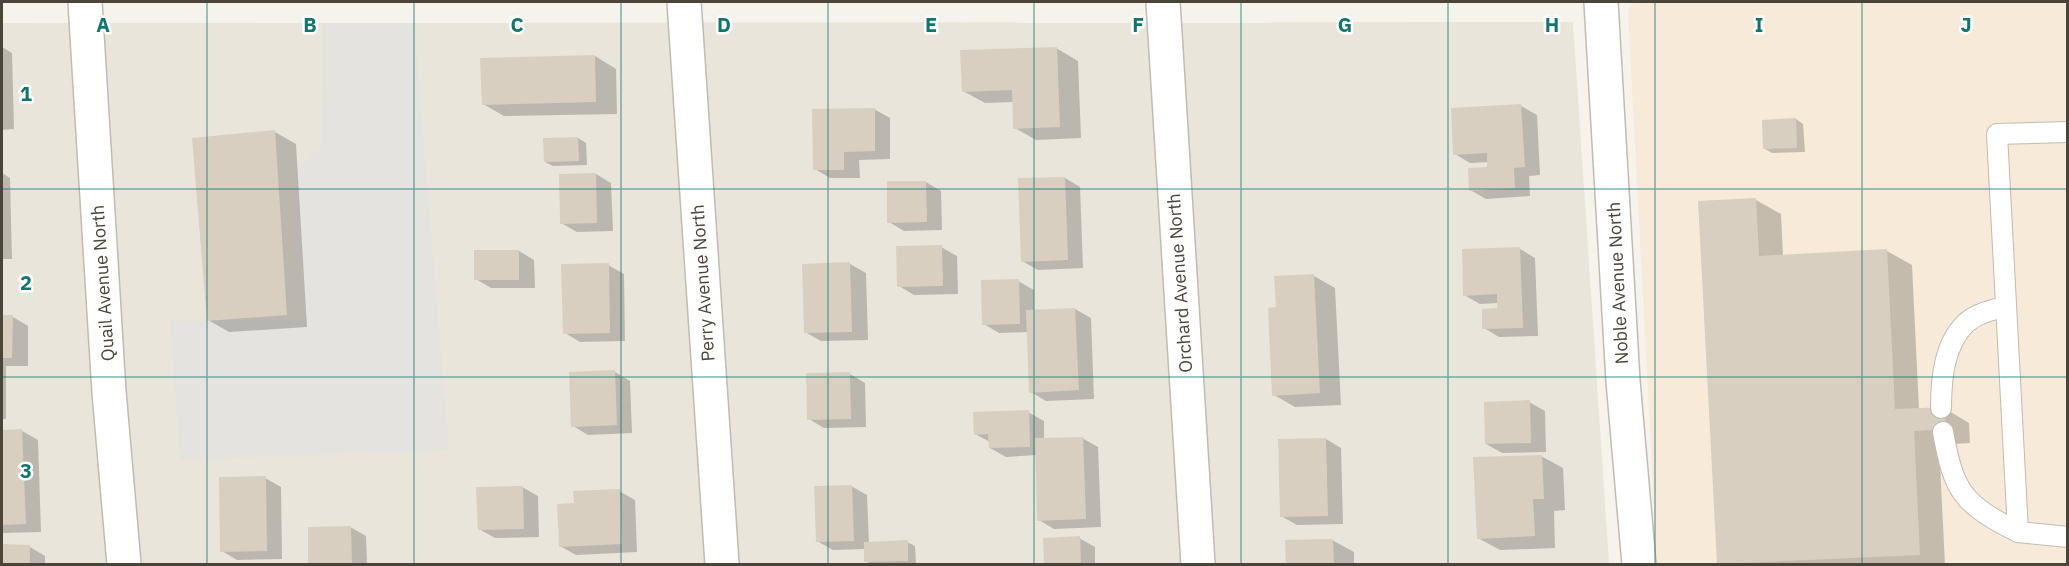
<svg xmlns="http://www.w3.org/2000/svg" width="2069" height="566" font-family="'IBM Plex Sans',sans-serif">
<rect width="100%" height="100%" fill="#f6f3ec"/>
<path fill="#eae5da" d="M 1573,22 L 1609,564 L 2,564 L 2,23 Z"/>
<path fill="#f7ead8" d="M 1634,2 L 2067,2 L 2067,564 L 1657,564 L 1628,11 Z"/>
<path fill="#e5e3e0" d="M 323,23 L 414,23 L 449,450 L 180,460 L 170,321 L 306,320 L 296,171 L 321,147 Z"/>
<path fill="#0003" d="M 2,47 L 12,53 L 14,129 L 2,130 Z
M 1056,48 L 1078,61 L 1081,138 L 1036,140 L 1015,128 L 1014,102 L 985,103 L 963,91 Z
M 595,56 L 616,69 L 617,114 L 504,116 L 483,104 Z
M 1521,106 L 1537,115 L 1540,175 L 1529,176 L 1530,196 L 1486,199 L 1470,190 L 1489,168 L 1489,162 L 1470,163 L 1455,154 Z
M 874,109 L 890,118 L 890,159 L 859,160 L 860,178 L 830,178 L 815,169 Z
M 1796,119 L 1803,124 L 1805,152 L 1772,153 L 1765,149 Z
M 275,132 L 296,144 L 307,327 L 229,332 L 208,320 Z
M 578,138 L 586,143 L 587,165 L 553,166 L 545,162 Z
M 2,173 L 10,178 L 12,259 L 2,259 Z
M 596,174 L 611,183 L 613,231 L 577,232 L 561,223 Z
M 1065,178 L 1080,187 L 1083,268 L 1038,270 L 1022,261 Z
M 926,182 L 941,191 L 942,230 L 904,231 L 889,222 Z
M 1756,200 L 1781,214 L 1783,256 L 1887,251 L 1912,265 L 1919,409 L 1944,408 L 1969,423 L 1970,443 L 1939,445 L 1945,564 L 1718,564 L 1700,202 Z
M 941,247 L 957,256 L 958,294 L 914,295 L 899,286 Z
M 1520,249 L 1535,258 L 1538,336 L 1499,337 L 1484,328 L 1499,309 L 1499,303 L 1480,304 L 1464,295 Z
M 519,251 L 534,260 L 535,288 L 491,288 L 476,279 Z
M 850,264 L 866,273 L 868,340 L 821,341 L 805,332 Z
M 608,265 L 624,274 L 625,341 L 580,342 L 565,333 Z
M 1314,276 L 1335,288 L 1341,405 L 1295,407 L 1274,395 L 1277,309 Z
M 1018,281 L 1034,290 L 1034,311 L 1075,309 L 1091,318 L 1094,399 L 1046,401 L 1031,392 L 1028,332 L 999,333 L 984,324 Z
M 2,317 L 13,317 L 28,326 L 28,366 L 6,366 L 6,419 L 2,419 Z
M 615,372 L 630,381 L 632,433 L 588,435 L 573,426 Z
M 850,374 L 865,383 L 866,427 L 824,428 L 809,419 Z
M 1529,402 L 1545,411 L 1546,452 L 1502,453 L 1486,444 Z
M 1028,412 L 1044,421 L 1044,439 L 1082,438 L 1098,447 L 1101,527 L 1054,529 L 1039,520 L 1037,455 L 1006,457 L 990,448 L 990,442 L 975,434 Z
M 2,431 L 22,431 L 38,440 L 41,532 L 2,533 Z
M 1326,439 L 1341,448 L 1343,524 L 1297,525 L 1281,516 Z
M 1541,456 L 1563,468 L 1565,510 L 1554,511 L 1555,548 L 1500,550 L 1478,538 Z
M 265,478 L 281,487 L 282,559 L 237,560 L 222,551 Z
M 851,486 L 867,495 L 869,543 L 907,542 L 915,546 L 916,564 L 871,564 L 866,561 L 865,549 L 833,550 L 817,541 Z
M 522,487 L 538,496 L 539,537 L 495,538 L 479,529 Z
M 619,491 L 635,500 L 637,552 L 576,555 L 560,546 Z
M 350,527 L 366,536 L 367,564 L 310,564 L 309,528 Z
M 1079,538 L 1095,547 L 1095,564 L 1045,564 L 1045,540 Z
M 1332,540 L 1354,552 L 1354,564 L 1287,564 L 1286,542 Z
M 2,546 L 30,547 L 45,556 L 45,564 L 2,564 Z"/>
<path fill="#d8cfc1" d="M 1057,47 L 1060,127 L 1013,129 L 1012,90 L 962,92 L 960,50 Z
M 595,55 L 596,102 L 482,105 L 480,58 Z
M 1521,104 L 1525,167 L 1514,168 L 1515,188 L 1469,191 L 1468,168 L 1487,167 L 1487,153 L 1453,155 L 1451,108 Z
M 875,108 L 875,151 L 844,152 L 844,170 L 813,170 L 812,109 Z
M 1796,118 L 1797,148 L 1763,149 L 1762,120 Z
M 275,130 L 287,315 L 207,321 L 192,138 Z
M 578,137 L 579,161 L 544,162 L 543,138 Z
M 596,173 L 597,223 L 560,224 L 559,174 Z
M 1065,177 L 1068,260 L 1021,262 L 1018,178 Z
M 887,181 L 926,181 L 927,222 L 887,223 Z
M 1756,198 L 1759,256 L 1887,249 L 1895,409 L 1945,407 L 1946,429 L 1914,431 L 1920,555 L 1717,564 L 1698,201 Z
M 942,245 L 943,286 L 897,287 L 896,246 Z
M 1520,247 L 1523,328 L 1482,329 L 1482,309 L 1497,308 L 1497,294 L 1463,296 L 1462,249 Z
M 474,250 L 519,250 L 519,280 L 474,280 Z
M 850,262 L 852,332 L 804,333 L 802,264 Z
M 609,263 L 610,333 L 563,334 L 561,264 Z
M 1314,274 L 1320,393 L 1272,396 L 1268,308 L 1276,307 L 1274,276 Z
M 1019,279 L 1020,324 L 982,325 L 981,280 Z
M 1075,308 L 1079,390 L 1029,393 L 1026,310 Z
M 2,315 L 13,315 L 12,358 L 2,358 Z
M 615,370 L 617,425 L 571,427 L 569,372 Z
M 850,372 L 851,419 L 807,420 L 806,373 Z
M 1530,400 L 1531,443 L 1485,444 L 1484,402 Z
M 1029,410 L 1030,447 L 989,448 L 988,434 L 974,435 L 973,412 Z
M 22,429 L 26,524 L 2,525 L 2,430 Z
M 1083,437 L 1086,519 L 1037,521 L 1035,438 Z
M 1326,438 L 1328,516 L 1280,517 L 1278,439 Z
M 1542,455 L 1544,499 L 1533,499 L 1535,536 L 1477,539 L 1473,457 Z
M 266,476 L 267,551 L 220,552 L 219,477 Z
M 852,485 L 854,541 L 816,542 L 814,486 Z
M 523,486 L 524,529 L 478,530 L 476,487 Z
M 620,489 L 622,544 L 559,547 L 557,504 L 574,503 L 573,491 Z
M 351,526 L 352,564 L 308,564 L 308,527 Z
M 1080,536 L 1081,564 L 1044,564 L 1043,538 Z
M 1333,539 L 1334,564 L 1286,564 L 1285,540 Z
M 908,540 L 908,561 L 864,562 L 864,542 Z
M 2,544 L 30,545 L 30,564 L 2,564 Z"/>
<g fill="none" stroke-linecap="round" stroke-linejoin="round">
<g stroke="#c2bbae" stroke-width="22">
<path id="lane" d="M 2068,132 L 1997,134 L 2018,532 L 2068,537
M 1941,408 C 1941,379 1944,344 1966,323 C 1977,313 1993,310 2006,306
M 1943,432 C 1954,493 1963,504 2018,532"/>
</g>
<g stroke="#c2bbae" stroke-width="36">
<path id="street" d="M 85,2 L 109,392 L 124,564
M 684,2 L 722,564
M 1163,2 L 1198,564
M 1601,2 L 1623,381 L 1639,564"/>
</g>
<use href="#lane" stroke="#fff" stroke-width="20"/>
<use href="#street" stroke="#fff" stroke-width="33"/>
</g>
<path fill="none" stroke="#0f766e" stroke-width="1.5" stroke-opacity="0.55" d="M 207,2 L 207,564M 414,2 L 414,564M 621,2 L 621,564M 828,2 L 828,564M 1034,2 L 1034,564M 1241,2 L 1241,564M 1448,2 L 1448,564M 1655,2 L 1655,564M 1862,2 L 1862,564M 2,189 L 2068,189M 2,377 L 2068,377"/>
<g text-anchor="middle" stroke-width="5" stroke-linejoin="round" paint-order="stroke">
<g font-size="18" fill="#4b4439" stroke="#fff">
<text transform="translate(103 283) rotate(-94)" y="6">Quail Avenue North</text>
<text transform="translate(703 283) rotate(-94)" y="6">Perry Avenue North</text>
<text transform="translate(1180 283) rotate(-94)" y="6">Orchard Avenue North</text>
<text transform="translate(1618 283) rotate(-93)" y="6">Noble Avenue North</text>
</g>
</g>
<g font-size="20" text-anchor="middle" font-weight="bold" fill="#0f766e" stroke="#fff" stroke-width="5" stroke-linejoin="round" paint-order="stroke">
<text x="103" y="32">A</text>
<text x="310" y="32">B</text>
<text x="517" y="32">C</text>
<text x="724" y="32">D</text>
<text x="931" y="32">E</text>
<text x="1138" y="32">F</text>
<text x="1345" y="32">G</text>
<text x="1552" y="32">H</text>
<text x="1759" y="32">I</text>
<text x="1966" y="32">J</text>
<text x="26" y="101">1</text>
<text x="26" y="290">2</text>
<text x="26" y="478">3</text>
</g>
<rect width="2069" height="566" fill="none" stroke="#4b4439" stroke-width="6"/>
</svg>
